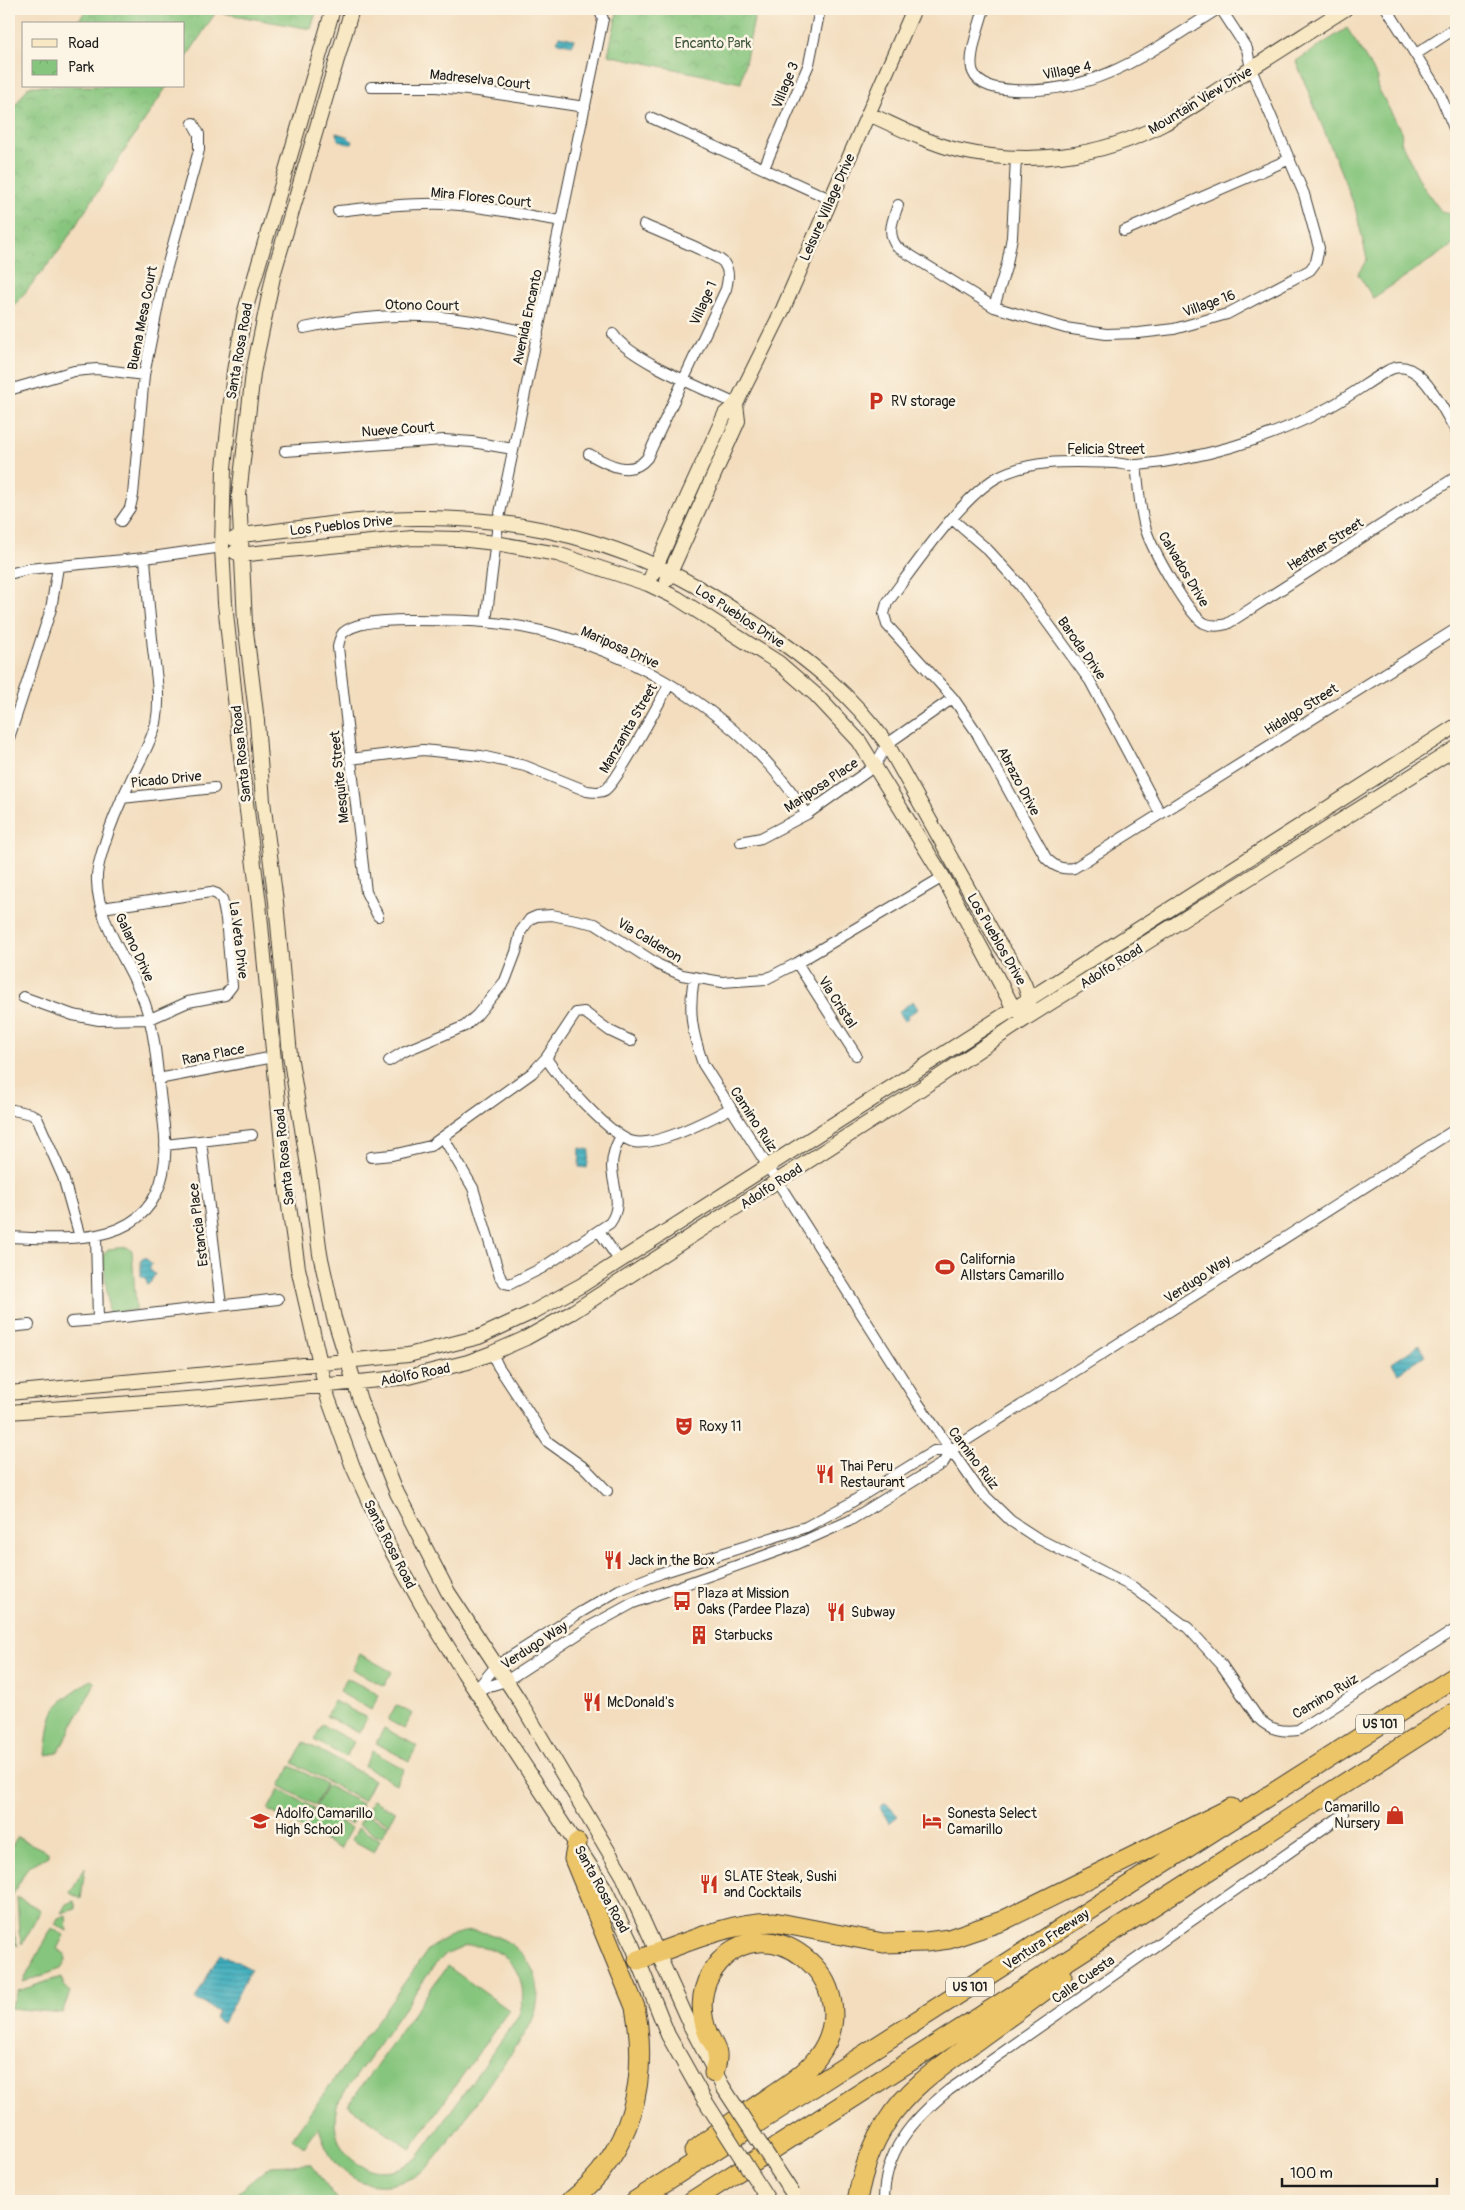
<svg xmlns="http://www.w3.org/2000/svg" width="1465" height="2210" font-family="Pangolin,sans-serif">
<defs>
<pattern id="park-crowns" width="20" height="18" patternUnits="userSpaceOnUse" patternTransform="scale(1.25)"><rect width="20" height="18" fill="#86c57d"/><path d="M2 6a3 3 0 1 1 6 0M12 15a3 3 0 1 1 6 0" fill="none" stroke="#73a96b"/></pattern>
<pattern id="water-rules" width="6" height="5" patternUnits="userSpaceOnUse" patternTransform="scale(1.25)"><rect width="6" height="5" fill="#40aebd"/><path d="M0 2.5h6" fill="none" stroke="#358d99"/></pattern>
</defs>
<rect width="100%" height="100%" fill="#fcf5e5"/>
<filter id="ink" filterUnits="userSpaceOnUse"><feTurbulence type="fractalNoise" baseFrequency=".02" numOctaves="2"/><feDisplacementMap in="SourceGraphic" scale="10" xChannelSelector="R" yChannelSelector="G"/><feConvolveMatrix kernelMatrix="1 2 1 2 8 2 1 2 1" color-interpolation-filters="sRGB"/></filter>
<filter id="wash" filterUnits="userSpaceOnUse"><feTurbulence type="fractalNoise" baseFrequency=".0096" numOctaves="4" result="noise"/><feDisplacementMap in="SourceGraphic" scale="20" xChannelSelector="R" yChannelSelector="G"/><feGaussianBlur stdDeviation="1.12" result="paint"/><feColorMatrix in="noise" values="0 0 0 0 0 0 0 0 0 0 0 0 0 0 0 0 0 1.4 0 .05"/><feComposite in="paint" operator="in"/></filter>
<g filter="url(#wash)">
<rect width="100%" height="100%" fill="#f3ddbe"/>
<path fill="#86c57d" stroke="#51704c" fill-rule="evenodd" d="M 1347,28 L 1378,78 L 1377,86 L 1402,133 L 1401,142 L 1422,185 L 1441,211 L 1456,214 L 1456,243 L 1373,298 L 1358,274 L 1367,259 L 1355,207 L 1296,61 Z
M 127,1247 L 132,1251 L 136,1310 L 109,1313 L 103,1256 L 108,1249 Z
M 360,1654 L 392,1672 L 384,1686 L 352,1669 Z
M 347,1678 L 379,1695 L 371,1710 L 339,1692 Z
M 91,1680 L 95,1683 L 58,1753 L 46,1755 C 52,1706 49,1708 91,1680 Z
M 334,1701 L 367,1718 L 359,1733 L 326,1716 Z
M 396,1705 L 413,1714 L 404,1729 L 388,1720 Z
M 322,1725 L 354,1742 L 346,1757 L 314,1740 Z
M 384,1728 L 417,1746 L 409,1761 L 376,1743 Z
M 304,1742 L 374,1780 L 363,1801 L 293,1763 Z
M 372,1751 L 404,1769 L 396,1784 L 364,1766 Z
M 291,1766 L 326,1784 L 315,1805 L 280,1786 Z
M 327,1785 L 362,1804 L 351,1824 L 316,1806 Z
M 279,1789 L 314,1808 L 303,1829 L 268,1810 Z
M 373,1800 L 395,1812 L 389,1824 L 366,1811 Z
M 316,1809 L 351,1828 L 340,1849 L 305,1830 Z
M 365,1814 L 388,1826 L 381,1837 L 359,1825 Z
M 358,1828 L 380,1840 L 374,1852 L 352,1840 Z
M 17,1837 L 48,1852 L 48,1856 L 28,1867 L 11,1898 L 14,1934 L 18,1946 L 9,1941 L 9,1851 Z
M 84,1868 L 85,1868 L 81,1899 L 70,1893 Z
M 17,1897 L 41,1910 L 22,1945 L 19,1932 Z
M 74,1901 L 76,1909 L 61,1913 L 66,1904 Z
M 66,1915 L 67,1931 L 55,1924 L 58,1918 Z
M 52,1928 L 64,1935 L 57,1949 L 65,1954 L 66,1961 L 61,1969 L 23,1982 Z
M 473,1931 C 515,1934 548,1970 535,2013 C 528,2035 509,2055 496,2074 C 474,2105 453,2138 428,2167 C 383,2204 331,2182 319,2127 L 304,2147 L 292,2138 L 428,1950 C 442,1938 456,1932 473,1931 ZM 466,1946 C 506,1942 534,1979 518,2017 L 418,2157 C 375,2193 320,2153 339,2100 L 434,1966 L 445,1955 Z
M 447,1966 L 509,2010 L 410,2149 L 348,2105 Z
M 61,1977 L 64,1985 L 70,1992 L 62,2013 L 10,2008 L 18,1991 Z
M 310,2164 L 339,2201 L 227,2201 L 270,2166 Z"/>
<path fill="url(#park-crowns)" stroke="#51704c" d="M 87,9 L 317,9 L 311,29 L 216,12 L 184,61 L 184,24 L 76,24 Z
M 616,9 L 756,9 L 741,83 L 608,55 L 617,13 Z
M 29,86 L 167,86 L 59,251 L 9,312 L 9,114 Z"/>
<path fill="url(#water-rules)" stroke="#2e656c" d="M 559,36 L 574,39 L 572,45 L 557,42 Z
M 336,133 L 347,136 L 353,142 L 352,144 C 344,144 337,141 336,133 Z
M 913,1001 L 918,1009 L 907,1016 L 908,1018 L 904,1021 L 898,1012 Z
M 580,1148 L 590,1150 L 587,1168 L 579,1167 Z
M 145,1257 L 152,1264 L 149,1269 L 155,1274 L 150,1283 L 147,1285 L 146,1279 L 141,1276 L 141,1260 Z
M 1419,1345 L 1425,1355 L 1398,1373 L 1392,1363 Z
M 886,1803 L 898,1816 L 889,1823 L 880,1807 Z
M 220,1953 L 251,1969 L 223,2023 L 214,2018 L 218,2011 L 195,1999 Z"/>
</g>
<g filter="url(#ink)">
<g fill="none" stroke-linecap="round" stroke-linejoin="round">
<g stroke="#3c3934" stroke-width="12">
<path id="street" d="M 984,9 C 980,23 967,59 973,72 C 979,87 999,89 1013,90 C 1096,95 1151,51 1218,9
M 1387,9 L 1439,92 L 1456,133
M 1416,54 L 1456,28
M 371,87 L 436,87 L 478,91 L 585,107
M 652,118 L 830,199
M 764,168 L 809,64 L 820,9
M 898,205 C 893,220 886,233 897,247 L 994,307 L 1065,328 L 1106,334 L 1139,333 L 1174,329 L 1227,314 L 1310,270 L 1316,262 L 1319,248 L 1304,194 L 1251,69 L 1247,49 L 1221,9
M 338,211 C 374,207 410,203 446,204 C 485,206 523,215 561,221
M 1124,231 L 1290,159
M 994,307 L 1007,264 L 1012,237 L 1016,158
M 304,328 C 354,317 407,312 458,319 C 485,322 511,328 538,335
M 613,334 C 630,360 707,390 736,404
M 9,390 L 74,371 L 97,369 L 144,375
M 1456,431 C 1442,409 1419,352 1387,371 C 1365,384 1345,400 1322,411 C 1266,440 1201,459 1138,465 C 1130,466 1123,464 1115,463 C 1077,462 1031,458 996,478 C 959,500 914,567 887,603 L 884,614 L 887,625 L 953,698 L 975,730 L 1046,858 C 1055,867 1062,870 1074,868 L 1456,629
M 285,451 L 444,440 L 472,442 L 513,449
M 589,454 C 607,464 631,478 647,458 L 726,289 C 728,280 730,272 724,263 C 718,255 659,232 644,225
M 1136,465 C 1139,487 1139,509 1146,530 C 1152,549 1187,613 1204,623 C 1212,627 1219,626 1227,624 L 1456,477
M 952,519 L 988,550 L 1020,585 L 1090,681 L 1160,813
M 121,521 L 130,508 L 133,495 L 144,375 L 162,285 L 199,150 L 199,134 L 193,123
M 9,574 L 28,569 L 145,558 L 222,547
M 486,622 L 498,523 L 603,19 L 599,9
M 9,738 L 51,609 L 58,567
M 350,759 L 423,750 L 481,756 L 525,766 L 587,791 C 593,792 600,793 605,790 C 617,783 659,702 669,685
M 122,798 L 214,788
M 741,842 L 761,838 L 807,814 L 875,766 L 887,744 L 953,698
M 378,916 L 366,892 L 338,647 C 339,642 340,636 343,633 C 356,621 392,620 409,620 C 434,620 460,620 485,622 C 610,633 738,708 807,814
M 797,963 L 856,1055
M 694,978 C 688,1012 692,1032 703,1064 L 918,1403 L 979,1490 L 1011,1521 L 1037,1538 L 1133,1587 L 1188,1628 L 1221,1664 L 1258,1718 C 1270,1730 1282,1732 1298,1730 L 1456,1629
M 23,997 L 73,1015 L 99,1020 L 150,1019 L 188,1002 L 225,995 L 232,986 L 226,919 L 222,899 L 217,894 L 211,892 L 102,908
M 546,1058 C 558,1077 612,1138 634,1142 C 658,1146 709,1120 731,1108
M 389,1061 L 405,1051 L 465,1026 L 477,1015 L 505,981 L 516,952 L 521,931 L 530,919 L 537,916 L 552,915 L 595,924 L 659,965 L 682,975 L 722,982 L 766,979 L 797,963 L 943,877
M 158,1079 L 274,1057
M 13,1110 L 31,1114 L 37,1118 L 63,1177 L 80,1237
M 443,1137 L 473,1188 L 500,1277 L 505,1283 L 510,1284 L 542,1268 L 610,1223 C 624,1204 612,1186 612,1166 C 612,1155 616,1145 621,1136
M 201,1141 L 221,1305
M 165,1145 L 252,1135
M 371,1157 L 392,1155 L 430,1146 L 532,1073 L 546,1058 L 576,1013 L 584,1012 L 610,1031 L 631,1041
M 599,1231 L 619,1260
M 96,1236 L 98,1320
M 9,1237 C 67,1239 148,1248 163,1173 C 168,1149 164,1125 161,1102 C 157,1070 156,1036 145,1004 C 131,964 98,926 97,881 C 96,870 100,860 103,849 C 110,825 120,802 131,780 C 139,762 151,743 156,723 C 161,699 156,673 153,649 C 150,618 147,588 145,558
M 71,1322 L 98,1320 L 278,1299
M 9,1327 L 29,1325
M 492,1353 L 498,1366 L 548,1442 L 586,1469 L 607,1491
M 476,1690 L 506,1681 L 589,1627 L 633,1603 L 797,1544 L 849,1521 L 943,1463 L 951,1450 L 1456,1129
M 476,1690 L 496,1666 L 581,1612 L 619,1590 L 661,1573 L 806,1527 L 847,1505 L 934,1451 L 951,1450
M 884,2201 C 884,2151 912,2120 949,2090 L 1344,1814"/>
</g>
<g stroke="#3c3934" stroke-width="16">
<path id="secondary" d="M 333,9 L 245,311 L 234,371 L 224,468 L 222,547 L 225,603 L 246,803 L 259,904 L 286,1186 L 298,1268 L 328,1398 L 353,1467 L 390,1548 L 423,1607 L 464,1673 L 604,1887 L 633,1947 L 668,2035 L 704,2099
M 352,9 L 274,272 L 253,373 L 239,495 L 245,623 L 257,721 L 263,801 L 276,902 L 290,1055 L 310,1178 L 320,1254 L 334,1318 L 344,1350 L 360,1400 L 397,1493 L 448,1592 L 519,1700 L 623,1876 L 690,2025 L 723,2087
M 869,114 C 898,127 926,142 957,150 C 1027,166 1100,158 1163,124 C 1186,112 1208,96 1230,82 C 1269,58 1307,33 1345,9
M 234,539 L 240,535 C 301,529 363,517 425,518 C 503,518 584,533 656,566 C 693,582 727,605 760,627 C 810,661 852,695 887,744 L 998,942 C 1009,958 1032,988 1029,1007
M 235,552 L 242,555 L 257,553 L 413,538 L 459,539 L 495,543 L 557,554 L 648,584 L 677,598 L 779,663 L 816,695 L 859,741 L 943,877 L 1014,1009 L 1021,1013
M 667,580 L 738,421 L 736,404
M 648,584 L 725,414 L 736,404 L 783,309 L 914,9
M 9,1393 L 408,1355 L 479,1337 L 533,1312 L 582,1285 L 1456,726
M 9,1412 L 201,1398 L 408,1377 L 468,1362 L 492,1353 L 526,1338 L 571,1313 L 913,1094 L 1028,1017 L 1456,748"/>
</g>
<g stroke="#3c3934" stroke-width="21">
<path id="highway" d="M 638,1960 C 683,1944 726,1923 774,1922 L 883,1943 L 926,1942 L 949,1939 L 1002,1921 L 1231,1808
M 694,2151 C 718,2131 745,2114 771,2096 C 787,2085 805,2074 817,2058 C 875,1982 759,1892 710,1975 C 700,1993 700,2015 708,2034 C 711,2040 716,2048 717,2054 C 718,2060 715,2068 714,2073
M 571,2201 C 632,2153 649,2080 635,2007 L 574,1859 L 577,1843
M 635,2201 L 1456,1676
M 692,2201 L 1456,1712
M 857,2201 C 862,2173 870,2147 886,2123 C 907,2089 941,2066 973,2043 C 1003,2021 1033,2000 1062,1977"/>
</g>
<use href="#street" stroke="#fff" stroke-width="10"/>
<use href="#secondary" stroke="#f8e8c3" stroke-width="14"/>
<use href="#highway" stroke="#edc569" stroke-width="19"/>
<g stroke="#3c3934" stroke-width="16" stroke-linecap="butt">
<path id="secondary-bridge" d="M 723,2087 L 793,2194
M 704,2099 L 769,2201"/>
</g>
<use href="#secondary-bridge" stroke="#f8e8c3" stroke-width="14"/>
</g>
</g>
<defs>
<g id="parking-bare" transform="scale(1.5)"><path d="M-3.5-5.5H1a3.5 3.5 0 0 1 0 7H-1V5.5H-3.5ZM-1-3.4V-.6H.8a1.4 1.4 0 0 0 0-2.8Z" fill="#c8321e" stroke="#fcf5e5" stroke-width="2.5" paint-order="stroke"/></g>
<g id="stadium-bare" transform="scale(1.5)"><path d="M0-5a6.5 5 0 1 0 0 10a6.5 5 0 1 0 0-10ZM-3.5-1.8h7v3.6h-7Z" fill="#c8321e" stroke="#fcf5e5" stroke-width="2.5" paint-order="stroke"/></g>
<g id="theatre-bare" transform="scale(1.5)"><path d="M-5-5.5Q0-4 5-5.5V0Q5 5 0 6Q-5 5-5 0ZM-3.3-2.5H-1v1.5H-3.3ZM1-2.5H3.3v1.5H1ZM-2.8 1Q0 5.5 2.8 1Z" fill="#c8321e" stroke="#fcf5e5" stroke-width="2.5" paint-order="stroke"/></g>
<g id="restaurant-bare" transform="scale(1.5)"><path d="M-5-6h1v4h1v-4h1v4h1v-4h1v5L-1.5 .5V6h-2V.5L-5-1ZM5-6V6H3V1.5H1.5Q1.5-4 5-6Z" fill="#c8321e" stroke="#fcf5e5" stroke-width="2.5" paint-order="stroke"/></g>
<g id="bus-bare" transform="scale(1.5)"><path d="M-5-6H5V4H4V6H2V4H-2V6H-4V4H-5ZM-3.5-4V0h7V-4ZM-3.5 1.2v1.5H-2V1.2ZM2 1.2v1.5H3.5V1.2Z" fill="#c8321e" stroke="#fcf5e5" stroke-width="2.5" paint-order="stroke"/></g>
<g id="building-bare" transform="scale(1.5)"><path d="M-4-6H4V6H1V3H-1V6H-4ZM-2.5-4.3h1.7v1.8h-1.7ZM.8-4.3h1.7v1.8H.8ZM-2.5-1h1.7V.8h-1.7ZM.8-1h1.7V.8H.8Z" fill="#c8321e" stroke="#fcf5e5" stroke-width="2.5" paint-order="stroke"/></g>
<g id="shop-bare" transform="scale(1.5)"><path d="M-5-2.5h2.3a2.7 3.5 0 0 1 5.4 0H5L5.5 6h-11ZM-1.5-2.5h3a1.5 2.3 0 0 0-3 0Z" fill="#c8321e" stroke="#fcf5e5" stroke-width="2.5" paint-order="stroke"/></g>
<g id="school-bare" transform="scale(1.5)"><path d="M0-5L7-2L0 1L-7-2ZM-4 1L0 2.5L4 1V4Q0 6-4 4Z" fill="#c8321e" stroke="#fcf5e5" stroke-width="2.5" paint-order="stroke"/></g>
<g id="hotel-bare" transform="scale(1.5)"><path d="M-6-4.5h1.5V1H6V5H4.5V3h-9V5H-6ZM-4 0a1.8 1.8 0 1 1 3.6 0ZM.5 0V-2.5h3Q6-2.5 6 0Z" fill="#c8321e" stroke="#fcf5e5" stroke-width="2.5" paint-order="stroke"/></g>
</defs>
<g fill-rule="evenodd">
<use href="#parking-bare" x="876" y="401"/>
<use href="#stadium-bare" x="945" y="1267"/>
<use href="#theatre-bare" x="684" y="1426"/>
<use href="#restaurant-bare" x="825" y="1474"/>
<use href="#restaurant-bare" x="613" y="1560"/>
<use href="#bus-bare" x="682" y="1601"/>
<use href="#restaurant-bare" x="836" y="1612"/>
<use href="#building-bare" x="699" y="1635"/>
<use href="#restaurant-bare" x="592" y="1702"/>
<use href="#shop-bare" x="1395" y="1815"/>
<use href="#school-bare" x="260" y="1821"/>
<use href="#hotel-bare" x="932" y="1821"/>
<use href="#restaurant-bare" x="709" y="1884"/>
</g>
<g text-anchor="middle" stroke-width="5" stroke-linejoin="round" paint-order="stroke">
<g fill="#fcf5e5" stroke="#5f5d58" stroke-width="1">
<rect x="1356" y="1714.5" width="48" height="19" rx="4"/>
<rect x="946" y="1977.5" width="48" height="19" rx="4"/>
</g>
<g font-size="12" font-weight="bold" fill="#1c1c1c">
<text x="1380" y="1728">US 101</text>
<text x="970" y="1991">US 101</text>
</g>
<g font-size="14" fill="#41573e" stroke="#fcf5e5">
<text x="713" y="48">Encanto Park</text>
</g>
<g font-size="14" fill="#1c1c1c" stroke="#fcf5e5">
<text transform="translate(1067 70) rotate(-11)" y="5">Village 4</text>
<text transform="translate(480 79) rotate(6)" y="5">Madreselva Court</text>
<text transform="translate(785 85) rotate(-68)" y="5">Village 3</text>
<text transform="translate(1200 100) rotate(-31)" y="5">Mountain View Drive</text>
<text transform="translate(481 197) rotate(6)" y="5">Mira Flores Court</text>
<text transform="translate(827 207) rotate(-66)" y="5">Leisure Village Drive</text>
<text transform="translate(703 303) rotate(-66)" y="5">Village 1</text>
<text transform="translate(1209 303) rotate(-20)" y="5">Village 16</text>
<text transform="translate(422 305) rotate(1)" y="5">Otono Court</text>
<text transform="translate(527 317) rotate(-78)" y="5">Avenida Encanto</text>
<text transform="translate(142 318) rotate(-79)" y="5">Buena Mesa Court</text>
<text transform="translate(239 351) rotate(-80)" y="5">Santa Rosa Road</text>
<text transform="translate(398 429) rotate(-4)" y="5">Nueve Court</text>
<text x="1106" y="454">Felicia Street</text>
<text transform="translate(341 525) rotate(-6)" y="5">Los Pueblos Drive</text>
<text transform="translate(1325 544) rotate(-32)" y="5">Heather Street</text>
<text transform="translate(1184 569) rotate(59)" y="5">Calvados Drive</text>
<text transform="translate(740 616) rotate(33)" y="5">Los Pueblos Drive</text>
<text transform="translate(620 647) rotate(24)" y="5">Mariposa Drive</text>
<text transform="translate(1082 648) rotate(55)" y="5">Baroda Drive</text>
<text transform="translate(1301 709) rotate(-32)" y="5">Hidalgo Street</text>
<text transform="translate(628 728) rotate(-60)" y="5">Manzanita Street</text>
<text transform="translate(241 754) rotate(-96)" y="5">Santa Rosa Road</text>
<text transform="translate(339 777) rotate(-96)" y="5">Mesquite Street</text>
<text transform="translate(166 779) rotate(-6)" y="5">Picado Drive</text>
<text transform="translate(1019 781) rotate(62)" y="5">Abrazo Drive</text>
<text transform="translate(821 785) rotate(-34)" y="5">Mariposa Place</text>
<text transform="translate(997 939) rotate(60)" y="5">Los Pueblos Drive</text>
<text transform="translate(239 940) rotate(83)" y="5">La Veta Drive</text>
<text transform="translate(650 940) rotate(31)" y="5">Via Calderon</text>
<text transform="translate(135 947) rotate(65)" y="5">Galano Drive</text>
<text transform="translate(1111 966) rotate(-32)" y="5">Adolfo Road</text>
<text transform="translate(838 1002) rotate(57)" y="5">Via Cristal</text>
<text transform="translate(213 1054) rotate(-11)" y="5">Rana Place</text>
<text transform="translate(754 1119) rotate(57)" y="5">Camino Ruiz</text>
<text transform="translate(284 1157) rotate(-96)" y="5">Santa Rosa Road</text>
<text transform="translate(771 1186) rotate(-33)" y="5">Adolfo Road</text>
<text transform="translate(198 1225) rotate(-97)" y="5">Estancia Place</text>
<text transform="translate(1197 1279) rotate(-33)" y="5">Verdugo Way</text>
<text transform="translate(415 1374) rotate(-11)" y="5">Adolfo Road</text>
<text transform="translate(974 1458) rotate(53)" y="5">Camino Ruiz</text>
<text transform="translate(390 1544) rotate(63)" y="5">Santa Rosa Road</text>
<text transform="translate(534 1645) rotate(-33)" y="5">Verdugo Way</text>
<text transform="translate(1325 1696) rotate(-31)" y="5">Camino Ruiz</text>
<text transform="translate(602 1889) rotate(61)" y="5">Santa Rosa Road</text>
<text transform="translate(1046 1939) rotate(-33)" y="5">Ventura Freeway</text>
<text transform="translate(1083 1979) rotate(-35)" y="5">Calle Cuesta</text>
</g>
<g font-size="14" fill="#1c1c1c" stroke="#fcf5e5" text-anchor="start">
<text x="891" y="406">RV storage</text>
<text x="960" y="1264">California<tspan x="960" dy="16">Allstars Camarillo</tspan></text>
<text x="699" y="1431">Roxy 11</text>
<text x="840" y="1471">Thai Peru<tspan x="840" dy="16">Restaurant</tspan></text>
<text x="628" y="1565">Jack in the Box</text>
<text x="697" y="1598">Plaza at Mission<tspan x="697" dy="16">Oaks (Pardee Plaza)</tspan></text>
<text x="851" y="1617">Subway</text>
<text x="714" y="1640">Starbucks</text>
<text x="607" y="1707">McDonald's</text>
<text x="1380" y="1812" text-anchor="end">Camarillo<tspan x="1380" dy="16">Nursery</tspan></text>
<text x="275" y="1818">Adolfo Camarillo<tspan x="275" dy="16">High School</tspan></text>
<text x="947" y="1818">Sonesta Select<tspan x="947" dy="16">Camarillo</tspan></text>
<text x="724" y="1881">SLATE Steak, Sushi<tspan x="724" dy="16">and Cocktails</tspan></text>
</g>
</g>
<rect width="1465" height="2210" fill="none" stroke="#fcf5e5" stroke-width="30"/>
<rect x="22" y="22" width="162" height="65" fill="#fcf5e5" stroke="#a29e95"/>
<rect x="32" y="39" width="25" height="8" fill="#f8e8c3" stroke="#a29e95"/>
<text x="68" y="48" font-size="15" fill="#1c1c1c">Road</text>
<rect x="32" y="60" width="25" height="15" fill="url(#park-crowns)" stroke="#a29e95"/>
<text x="68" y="72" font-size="15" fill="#1c1c1c">Park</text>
<path d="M1282 2178v8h155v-8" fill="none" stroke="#1c1c1c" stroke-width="2.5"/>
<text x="1290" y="2178" font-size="15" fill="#1c1c1c" stroke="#fcf5e5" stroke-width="4" paint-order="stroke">100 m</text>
</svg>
